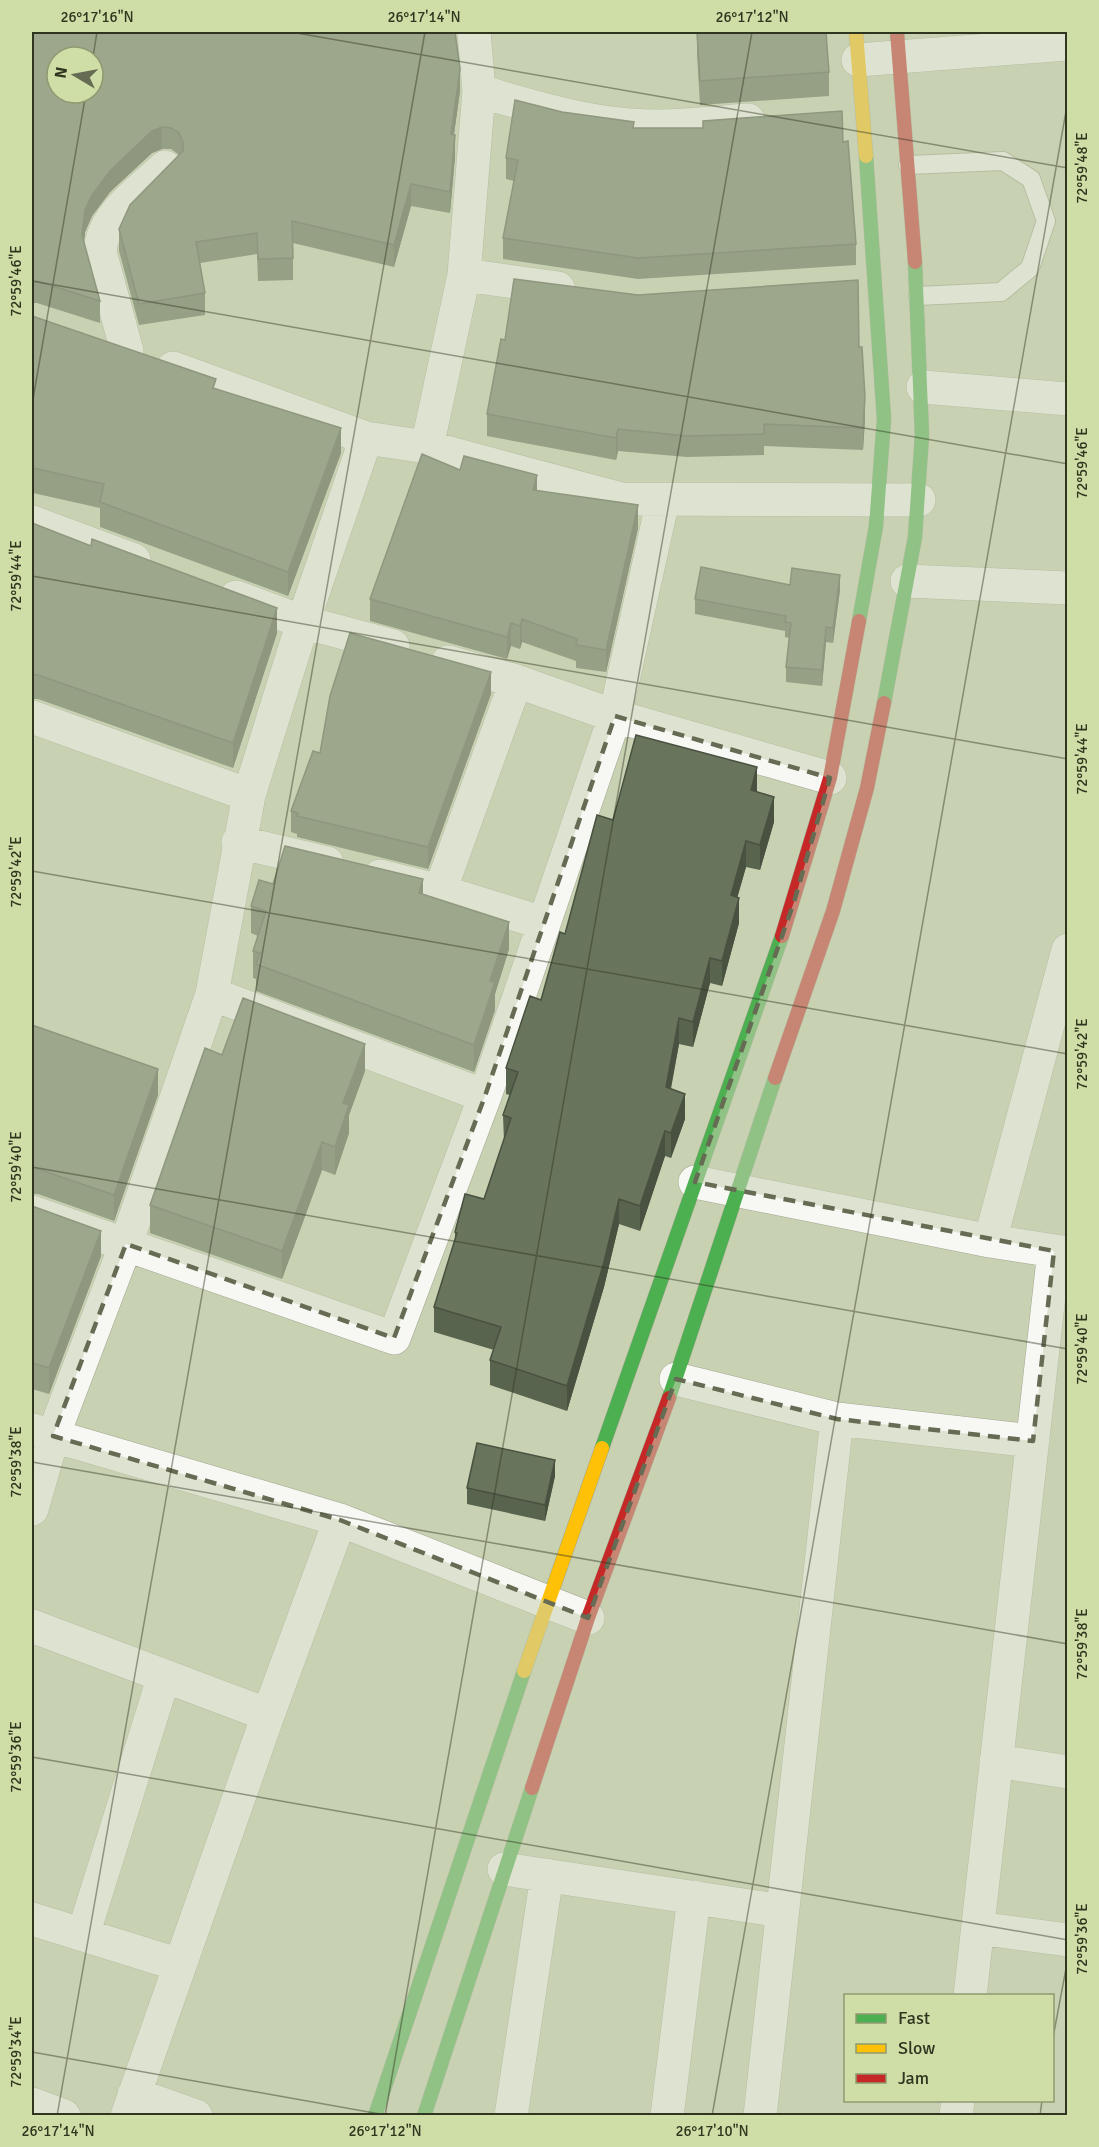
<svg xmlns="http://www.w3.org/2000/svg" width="1099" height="2147" font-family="Signika,sans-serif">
<rect width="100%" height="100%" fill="#c9d1b3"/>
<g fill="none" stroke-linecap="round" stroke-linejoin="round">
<g stroke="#9fa68e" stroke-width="20">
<path id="lane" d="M 908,165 L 1003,161 L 1031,179 L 1046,221 L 1030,268 L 1001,292 L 918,296"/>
</g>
<g stroke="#9fa68e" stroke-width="34">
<path id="street" d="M 858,60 L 1068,44
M 479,91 C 525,104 571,119 619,124 C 661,129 706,123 748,120
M 464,275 L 558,288
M 127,351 L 100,252 C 102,215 140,191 165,167
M 173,368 L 366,438 L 427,447 L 621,499 L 919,500
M 923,387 L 1068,399
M 427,447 L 464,275 L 479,91 L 474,32
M 32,522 L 134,560
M 907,581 L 1068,588
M 236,597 L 303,622 L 393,646
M 448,662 L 516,681 L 615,716 L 830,778
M 32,717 L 249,795
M 238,842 L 327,863
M 380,876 L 440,891 L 543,923
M 440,891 L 516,681
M 212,994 L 485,1096
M 695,1182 L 990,1241 L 1068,1253
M 32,1212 L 394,1338 L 485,1096 L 615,716 L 663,500
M 990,1241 L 1068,950
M 676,1379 L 837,1419 L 760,2116
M 837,1419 L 1033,1441
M 33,1430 L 340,1520 L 588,1618
M 32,1509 L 53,1436 L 126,1244 L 212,994 L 249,795 L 303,622 L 366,438
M 32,1626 L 268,1715 L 127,2116
M 268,1715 L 340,1520
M 996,1761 L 1068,1772
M 504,1869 L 782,1911
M 32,1919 L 180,1965
M 978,1928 L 1068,1940
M 83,1935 L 164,1676
M 970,1996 L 1054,1251
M 134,2094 L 196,2116
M 32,2104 L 64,2116
M 511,2116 L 547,1875
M 667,2116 L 694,1897
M 956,2116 L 958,2100"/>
</g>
<g stroke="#9fa68e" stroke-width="15">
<path id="fast" d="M 859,621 L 876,526 L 884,419 L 866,156
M 884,703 L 915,537 L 922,435 L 915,262
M 669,1398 L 775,1078
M 602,1448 L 782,936
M 375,2116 L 524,1671
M 424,2116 L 532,1788"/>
</g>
<g stroke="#9fa68e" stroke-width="15">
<path id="slow" d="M 856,32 L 866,156
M 524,1671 L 602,1448"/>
</g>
<g stroke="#9fa68e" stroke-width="15">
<path id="jam" d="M 897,32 L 915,262
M 782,936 L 830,778 L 859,621
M 775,1078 L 833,911 L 867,788 L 884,703
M 532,1788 L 588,1618 L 669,1398"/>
</g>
<use href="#lane" stroke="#f7f8f4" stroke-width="18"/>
<use href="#street" stroke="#f7f8f4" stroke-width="33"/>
<use href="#fast" stroke="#4caf50" stroke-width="14"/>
<use href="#slow" stroke="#ffc107" stroke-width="14"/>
<use href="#jam" stroke="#c62828" stroke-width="14"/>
</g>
<path fill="#59644f" d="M 32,32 L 460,91 L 454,134 L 455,156 L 450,213 L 411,206 L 394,267 L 293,243 L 293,280 L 258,281 L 257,254 L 200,263 L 205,293 L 205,315 L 139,325 L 119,251 L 119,229 L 179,155 L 171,149 L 162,149 L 152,153 L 110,192 L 92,216 L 85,232 L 84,242 L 100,301 L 100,323 L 37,303 L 32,303 Z
M 697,32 L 829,72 L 829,96 L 700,105 L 697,54 Z
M 634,128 L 843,142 L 856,244 L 856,265 L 638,279 L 503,259 L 503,238 L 514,181 L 506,179 L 506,158 Z
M 32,316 L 216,389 L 341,453 L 288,596 L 100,527 L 100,508 L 33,493 L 32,498 Z
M 859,347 L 865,419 L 863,450 L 764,446 L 764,455 L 687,457 L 618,451 L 616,460 L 487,436 L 487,414 Z
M 460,470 L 537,491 L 638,528 L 606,672 L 576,668 L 576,661 L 522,642 L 520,649 L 511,646 L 507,659 L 370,621 L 370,599 Z
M 32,523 L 277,633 L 233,768 L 38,699 L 32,699 Z
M 790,585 L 840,590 L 833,643 L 826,642 L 822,686 L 786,682 L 786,667 L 789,638 L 785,637 L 785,631 L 695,614 L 695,599 Z
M 491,694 L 428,869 L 297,837 L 297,834 L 291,832 L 291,811 L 320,753 Z
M 757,792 L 774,822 L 760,870 L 746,867 L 737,897 L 739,923 L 722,986 L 710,983 L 693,1047 L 679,1044 L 671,1089 L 685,1119 L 671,1158 L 665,1156 L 640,1231 L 619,1224 L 604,1287 L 567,1411 L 490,1385 L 490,1360 L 494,1350 L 434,1332 L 434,1307 L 455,1240 L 455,1232 L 484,1199 L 504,1141 L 503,1115 L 510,1095 L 506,1094 L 506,1068 L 541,1000 L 565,934 L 613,820 Z
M 273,884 L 423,894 L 509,949 L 495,994 L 495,1010 L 474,1072 L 256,991 L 256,979 L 253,978 L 253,951 L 258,936 L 251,933 L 251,906 Z
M 32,1025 L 158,1095 L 114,1221 L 38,1194 L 32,1194 Z
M 222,1055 L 365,1071 L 349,1115 L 349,1133 L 335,1175 L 322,1170 L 282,1279 L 150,1233 L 150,1205 Z
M 32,1206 L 101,1256 L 49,1394 L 32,1389 Z
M 555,1476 L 545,1521 L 467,1504 L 467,1488 Z"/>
<path fill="#495140" d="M 460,69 L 460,91 L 451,156 L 451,134 Z
M 162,127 L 162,149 L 152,153 L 110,192 L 92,216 L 85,232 L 82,257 L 82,235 L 85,210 L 92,195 L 110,171 L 152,131 Z
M 455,135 L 455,156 L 450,213 L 450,192 Z
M 411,184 L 411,206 L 394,267 L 394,245 Z
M 865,397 L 865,419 L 863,450 L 863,428 Z
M 341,428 L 341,453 L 288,596 L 288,572 Z
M 618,429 L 618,451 L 616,460 L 616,438 Z
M 33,468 L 33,493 L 32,498 L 32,473 Z
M 537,475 L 537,498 L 533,490 Z
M 638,505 L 638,528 L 606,672 L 606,650 Z
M 840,575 L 840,590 L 833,643 L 833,628 Z
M 277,608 L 277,633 L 233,768 L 233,743 Z
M 522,619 L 522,642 L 520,649 L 520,626 Z
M 511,623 L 511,646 L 507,659 L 507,637 Z
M 826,627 L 826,642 L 822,686 L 822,670 Z
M 491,672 L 491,694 L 428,869 L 428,847 Z
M 757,767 L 757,793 L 751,790 Z
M 774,797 L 774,822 L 760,870 L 760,845 Z
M 746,841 L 746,867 L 731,920 L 731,895 Z
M 423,879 L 423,906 L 419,893 Z
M 739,898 L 739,923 L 722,986 L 722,961 Z
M 509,922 L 509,949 L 495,994 L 495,1010 L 474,1072 L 474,1045 L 490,981 Z
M 710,958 L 710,983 L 693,1047 L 693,1022 Z
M 679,1018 L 679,1044 L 666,1112 L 666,1087 Z
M 365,1044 L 365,1071 L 349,1115 L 349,1133 L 335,1175 L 335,1147 L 343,1103 Z
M 158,1069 L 158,1095 L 114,1221 L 114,1195 Z
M 685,1094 L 685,1119 L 671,1158 L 671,1133 Z
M 665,1131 L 665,1156 L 640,1231 L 640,1206 Z
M 322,1142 L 322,1170 L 282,1279 L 282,1251 Z
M 619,1199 L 619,1224 L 604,1287 L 567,1411 L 567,1386 Z
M 101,1231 L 101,1256 L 49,1394 L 49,1368 Z
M 555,1460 L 555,1476 L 545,1521 L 545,1505 Z"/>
<path fill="#68745c" stroke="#495140" stroke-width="1.5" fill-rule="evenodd" d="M 32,32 L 455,32 L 460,69 L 451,134 L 455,135 L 450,192 L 411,184 L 394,245 L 292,221 L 293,258 L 258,259 L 257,233 L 196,242 L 205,293 L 139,304 L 119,229 L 130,205 L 183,151 L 183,142 L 179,133 L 171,128 L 162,127 L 152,131 L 110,171 L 92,195 L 85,210 L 82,235 L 100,301 L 37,281 L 32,281 ZM 57,57 L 93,57 L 93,93 L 57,93 Z
M 697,32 L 826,32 L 829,72 L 700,81 Z
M 515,100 L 562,112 L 634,122 L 633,128 L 703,128 L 703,121 L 842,111 L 843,142 L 848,141 L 856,244 L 638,258 L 503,238 L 518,160 L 506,158 Z
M 514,279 L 638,295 L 858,280 L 859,347 L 862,347 L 865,397 L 863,428 L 764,424 L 764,434 L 687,436 L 618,429 L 616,438 L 487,414 L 501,339 L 505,340 Z
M 32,316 L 216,379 L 213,388 L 341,428 L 288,572 L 100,502 L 104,484 L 33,468 L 32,473 Z
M 422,454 L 460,470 L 464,456 L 537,475 L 533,490 L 638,505 L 606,650 L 576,645 L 577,639 L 522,619 L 520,626 L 511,623 L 507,637 L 370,599 Z
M 32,523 L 91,546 L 92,539 L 277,608 L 233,743 L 38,675 L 32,674 Z
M 701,567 L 790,585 L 792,568 L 840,575 L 833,628 L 826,627 L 822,670 L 786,667 L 791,623 L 785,622 L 786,616 L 695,599 Z
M 350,633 L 491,672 L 428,847 L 297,816 L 298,813 L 291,811 L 313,751 L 320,753 L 330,696 Z
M 636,735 L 757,767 L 751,790 L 774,797 L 760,845 L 746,841 L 731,895 L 739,898 L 722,961 L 710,958 L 693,1022 L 679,1018 L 666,1087 L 685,1094 L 671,1133 L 665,1131 L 640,1206 L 619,1199 L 604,1262 L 567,1386 L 490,1360 L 501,1327 L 434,1307 L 457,1233 L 455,1232 L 465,1194 L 484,1199 L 511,1118 L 503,1115 L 518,1072 L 506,1068 L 530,996 L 541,1000 L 560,932 L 565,934 L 597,815 L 613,820 Z
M 285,846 L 423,879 L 419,893 L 509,922 L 490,981 L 495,982 L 474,1045 L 256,964 L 260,953 L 253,951 L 266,911 L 251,906 L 259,880 L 273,884 Z
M 243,998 L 365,1044 L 343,1103 L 349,1105 L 335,1147 L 322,1142 L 282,1251 L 150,1205 L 205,1048 L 222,1055 Z
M 32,1025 L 158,1069 L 114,1195 L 38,1169 L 32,1168 Z
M 32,1206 L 101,1231 L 49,1368 L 32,1363 Z
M 477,1443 L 555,1460 L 545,1505 L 467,1488 Z"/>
<path d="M0 0H1099V2147H0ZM 615,716 L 830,778 L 794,902 L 695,1182 L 1054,1251 L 1033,1441 L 837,1419 L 676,1379 L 588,1618 L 340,1520 L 53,1436 L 126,1244 L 394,1338 L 485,1096 Z" fill="#c9d1b3" fill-opacity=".55" fill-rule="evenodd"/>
<path fill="none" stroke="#666c53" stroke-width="4.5" stroke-dasharray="12 8" stroke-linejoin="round" d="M 615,716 L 830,778 L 794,902 L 695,1182 L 1054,1251 L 1033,1441 L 837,1419 L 676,1379 L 588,1618 L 340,1520 L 53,1436 L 126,1244 L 394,1338 L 485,1096 Z"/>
<path fill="none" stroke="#30351f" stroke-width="1.5" stroke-opacity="0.45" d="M 291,32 L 1068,168M 93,57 L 97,32M 32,281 L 1068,464M 32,405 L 86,93M 32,576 L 1068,759M 32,871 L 1068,1054M 32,1167 L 1068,1349M 32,1462 L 1068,1644M 32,1757 L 1068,1940M 1052,2043 L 1068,1958M 32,2052 L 391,2116M 57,2116 L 425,32M 385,2116 L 752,32M 712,2116 L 1068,100M 1040,2116 L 1042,2100"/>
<rect width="1099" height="2147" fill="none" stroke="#cfdea6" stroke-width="66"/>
<rect x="844" y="1994" width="210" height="108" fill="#cfdea6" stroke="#8f9a70" stroke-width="1.5"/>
<rect x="856" y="2014" width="30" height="9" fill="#4caf50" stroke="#8f9a70" stroke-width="1.5"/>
<text x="898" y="2024" font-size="18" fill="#30351f">Fast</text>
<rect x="856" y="2044" width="30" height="9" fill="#ffc107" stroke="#8f9a70" stroke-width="1.5"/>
<text x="898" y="2054" font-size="18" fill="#30351f">Slow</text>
<rect x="856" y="2074" width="30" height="9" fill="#c62828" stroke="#8f9a70" stroke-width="1.5"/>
<text x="898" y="2084" font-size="18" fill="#30351f">Jam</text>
<g transform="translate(75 75) rotate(280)"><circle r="28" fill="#cfdea6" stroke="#8f9a70" stroke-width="1.5"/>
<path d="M0-4.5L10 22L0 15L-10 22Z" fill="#666c53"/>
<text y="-9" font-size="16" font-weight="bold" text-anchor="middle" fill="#30351f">N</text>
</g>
<rect x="33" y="33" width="1033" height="2081" fill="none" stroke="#30351f" stroke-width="2"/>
<g font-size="15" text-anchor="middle" fill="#30351f">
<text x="97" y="22">26°17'16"N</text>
<text x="424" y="22">26°17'14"N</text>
<text x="752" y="22">26°17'12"N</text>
<text transform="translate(1082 168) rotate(-90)" y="5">72°59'48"E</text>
<text transform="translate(16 281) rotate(-90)" y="5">72°59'46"E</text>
<text transform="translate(1082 463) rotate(-90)" y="5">72°59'46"E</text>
<text transform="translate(16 576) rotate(-90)" y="5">72°59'44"E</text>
<text transform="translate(1082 759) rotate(-90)" y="5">72°59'44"E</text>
<text transform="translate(16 872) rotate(-90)" y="5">72°59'42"E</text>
<text transform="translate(1082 1054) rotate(-90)" y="5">72°59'42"E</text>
<text transform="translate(16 1167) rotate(-90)" y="5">72°59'40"E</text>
<text transform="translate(1082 1349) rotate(-90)" y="5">72°59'40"E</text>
<text transform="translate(16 1462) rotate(-90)" y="5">72°59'38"E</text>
<text transform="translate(1082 1644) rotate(-90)" y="5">72°59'38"E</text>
<text transform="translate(16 1757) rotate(-90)" y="5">72°59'36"E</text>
<text transform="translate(1082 1939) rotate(-90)" y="5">72°59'36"E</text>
<text transform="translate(16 2052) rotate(-90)" y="5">72°59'34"E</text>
<text x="58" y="2136">26°17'14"N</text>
<text x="385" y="2136">26°17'12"N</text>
<text x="712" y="2136">26°17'10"N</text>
</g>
</svg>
